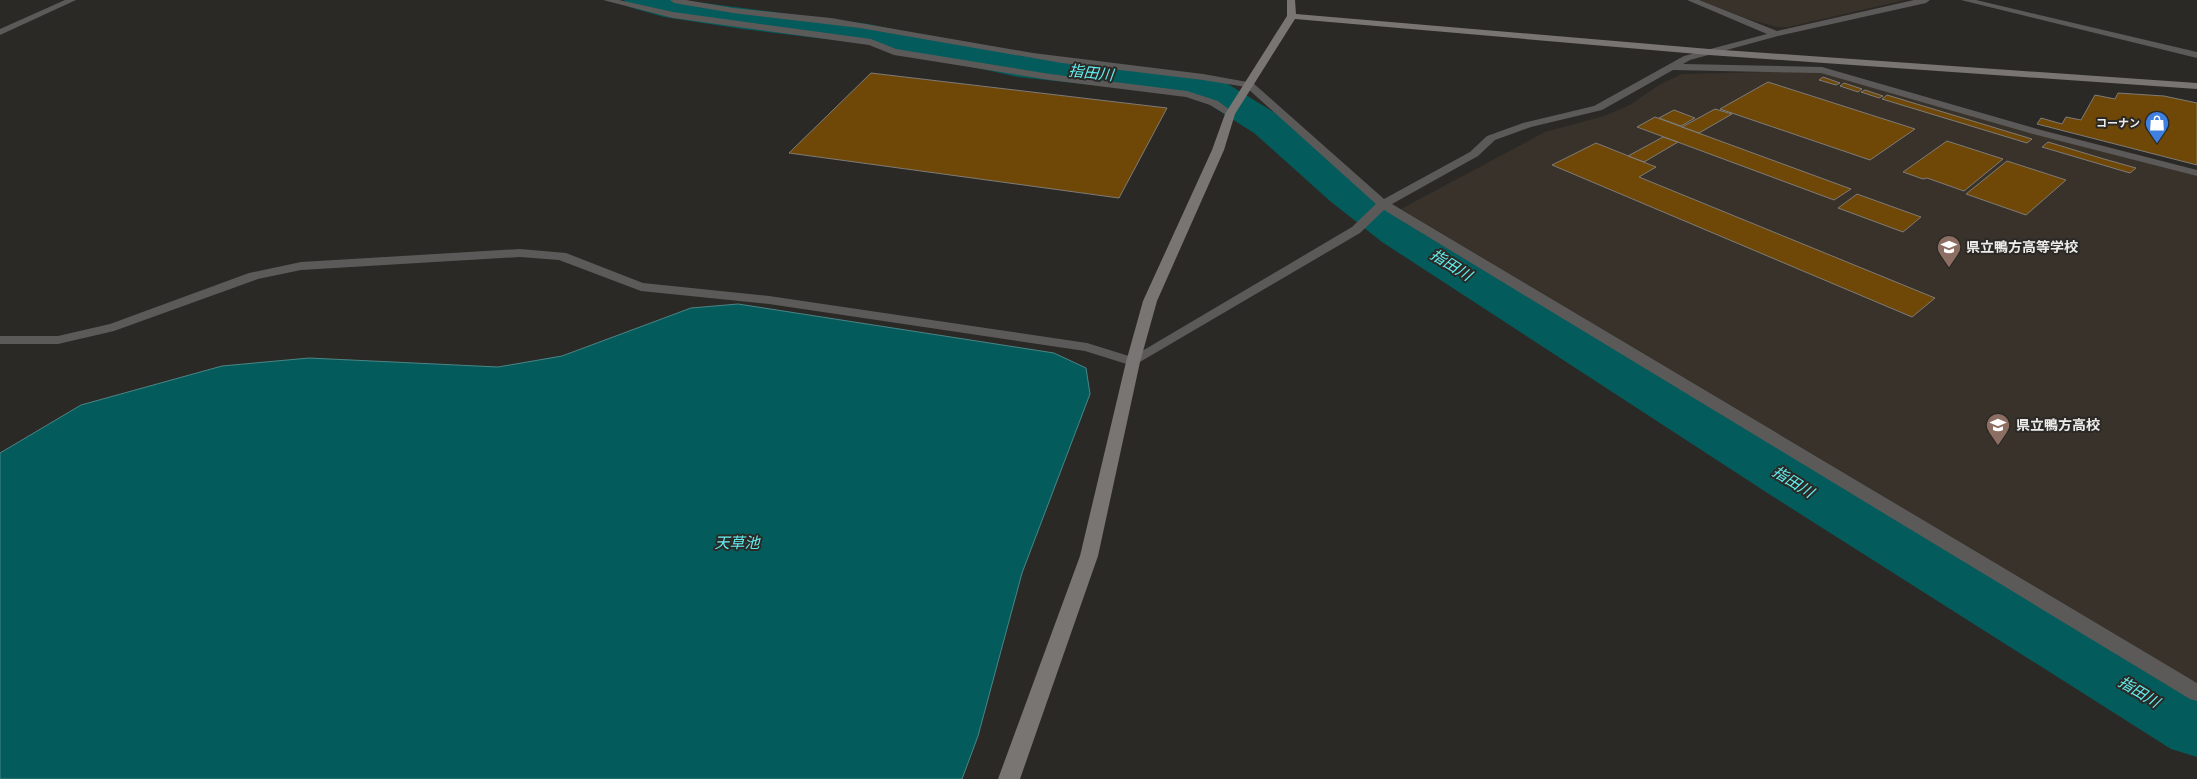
<svg xmlns="http://www.w3.org/2000/svg" width="2197" height="779" font-family="Arial,'Noto Sans JP',sans-serif">
<rect width="100%" height="100%" fill="#2b2926"/>
<path fill="#38322a" d="M 1699,0 L 1905,0 L 1788,27 L 1777,27 L 1745,18 Z
M 1818,71 L 2197,176 L 2197,683 L 1401,209 L 1545,132 L 1604,116 L 1630,105 L 1659,85 L 1682,74 Z"/>
<path fill="#045b5c" stroke="#4a8687" d="M 738,304 L 1054,353 L 1086,368 L 1090,394 L 1022,573 L 978,736 L 962,779 L 0,779 L 0,453 L 81,405 L 222,366 L 309,358 L 498,367 L 562,356 L 691,308 Z"/>
<g fill="none" stroke-linecap="round" stroke-linejoin="round">
<path fill="#045b5c" fill-rule="evenodd" d="M 624,0 L 681,0 L 868,24 L 1018,55 L 1205,75 L 1218,78 L 1282,117 L 1360,183 L 1414,222 L 1814,468 L 2197,690 L 2197,757 L 2171,749 L 1772,496 L 1382,242 L 1330,201 L 1254,133 L 1196,96 L 1018,77 L 868,44 L 742,29 L 664,17 L 629,7 Z"/>
</g>
<path fill="#6f4808" stroke="#7e7b77" d="M 871,73 L 1167,108 L 1119,198 L 789,153 Z
M 1823,77 L 1840,83 L 1836,85 L 1819,80 Z
M 1768,82 L 1915,129 L 1870,160 L 1720,109 Z
M 1844,83 L 1862,89 L 1858,92 L 1840,86 Z
M 1865,90 L 1883,96 L 1879,98 L 1861,92 Z
M 2118,93 L 2164,96 L 2197,103 L 2197,165 L 2037,124 L 2041,118 L 2062,124 L 2066,117 L 2081,120 L 2095,95 L 2115,99 Z
M 1887,95 L 2032,139 L 2027,143 L 1882,99 Z
M 1715,109 L 1732,114 L 1699,133 L 1682,127 Z
M 1674,110 L 1695,118 L 1681,126 L 1659,118 Z
M 1655,117 L 1682,127 L 1851,189 L 1834,200 L 1637,127 Z
M 1663,137 L 1678,142 L 1644,162 L 1628,156 Z
M 1947,141 L 2003,159 L 1964,191 L 1927,178 L 1923,179 L 1903,172 Z
M 2048,142 L 2104,159 L 2136,168 L 2130,173 L 2042,147 Z
M 1596,143 L 1656,167 L 1639,177 L 1935,298 L 1912,317 L 1552,165 Z
M 2007,161 L 2066,180 L 2026,215 L 1966,194 Z
M 1857,194 L 1921,217 L 1903,232 L 1838,208 Z"/>
<g fill="none" stroke-linecap="round" stroke-linejoin="round">
<path fill="#5c5a59" fill-rule="evenodd" d="M 65,0 L 76,0 L 0,35 L 0,29 Z
M 603,0 L 619,0 L 673,12 L 871,39 L 896,49 L 1050,74 L 1187,91 L 1218,101 L 1235,114 L 1230,117 L 1210,105 L 1186,97 L 1050,80 L 894,55 L 869,45 L 673,18 Z
M 670,0 L 686,0 L 733,8 L 831,18 L 1033,53 L 1203,74 L 1253,83 L 1384,199 L 1470,152 L 1487,136 L 1523,123 L 1594,106 L 1684,56 L 1767,34 L 1687,0 L 1699,0 L 1777,31 L 1914,0 L 1930,0 L 1926,3 L 1778,36 L 1690,60 L 1683,64 L 1822,67 L 2041,130 L 2197,170 L 2197,176 L 2033,134 L 1821,73 L 1673,70 L 1602,110 L 1531,127 L 1495,140 L 1478,156 L 1392,204 L 2197,683 L 2197,701 L 2190,699 L 1384,210 L 1360,233 L 1133,366 L 1085,351 L 769,304 L 641,291 L 559,260 L 520,257 L 301,270 L 258,279 L 114,331 L 58,344 L 0,344 L 0,336 L 58,336 L 110,324 L 249,273 L 301,262 L 520,249 L 566,253 L 643,283 L 769,296 L 1087,343 L 1132,357 L 1352,227 L 1376,204 L 1246,87 L 1203,80 L 1062,63 L 860,28 L 733,13 L 674,3 Z
M 1961,0 L 1976,0 L 2197,52 L 2197,58 Z"/>
<path fill="#787573" fill-rule="evenodd" d="M 1287,0 L 1295,0 L 1296,14 L 1709,49 L 2197,83 L 2197,89 L 1709,55 L 1295,19 L 1235,114 L 1224,150 L 1157,301 L 1140,362 L 1098,556 L 1020,779 L 998,779 L 1080,556 L 1126,362 L 1143,301 L 1212,150 L 1225,114 L 1287,16 Z"/>
</g>
<defs>
<g id="shop-pin" transform="scale(1.25)"><path d="M0 17L-7.5 6A9.5 9.5 0 1 1 7.5 6Z" fill="#3f7fe0" stroke="#2b2926"/><path d="M-5-2.5h2.3a2.7 3.5 0 0 1 5.4 0H5L5.5 6h-11ZM-1.5-2.5h3a1.5 2.3 0 0 0-3 0Z" fill="#fff"/></g>
<g id="school-pin" transform="scale(1.25)"><path d="M0 17L-7.5 6A9.5 9.5 0 1 1 7.5 6Z" fill="#8d6e63" stroke="#2b2926"/><path d="M0-5L7-2L0 1L-7-2ZM-4 1L0 2.5L4 1V4Q0 6-4 4Z" fill="#fff"/></g>
</defs>
<g fill-rule="evenodd">
<use href="#shop-pin" x="2157" y="123"/>
<use href="#school-pin" x="1949" y="247"/>
<use href="#school-pin" x="1998" y="425"/>
</g>
<g text-anchor="middle" stroke-width="4" stroke-linejoin="round" paint-order="stroke">
<g font-size="11" font-weight="bold" fill="#edecea" stroke="#2b2926" text-anchor="end">
<text x="2140" y="127">コーナン</text>
</g>
<g font-size="14" font-weight="bold" fill="#edecea" stroke="#2b2926" text-anchor="start">
<text x="1966" y="252">県立鴨方高等学校</text>
<text x="2016" y="430">県立鴨方高校</text>
</g>
<g font-size="15" font-style="italic" fill="#62edef" stroke="#2b2926">
<text transform="translate(1091 73) rotate(6)" y="5">指田川</text>
<text transform="translate(1451 265) rotate(32)" y="5">指田川</text>
<text transform="translate(1793 482) rotate(32)" y="5">指田川</text>
<text x="737" y="548">天草池</text>
<text transform="translate(2139 692) rotate(31)" y="5">指田川</text>
</g>
</g>
</svg>
